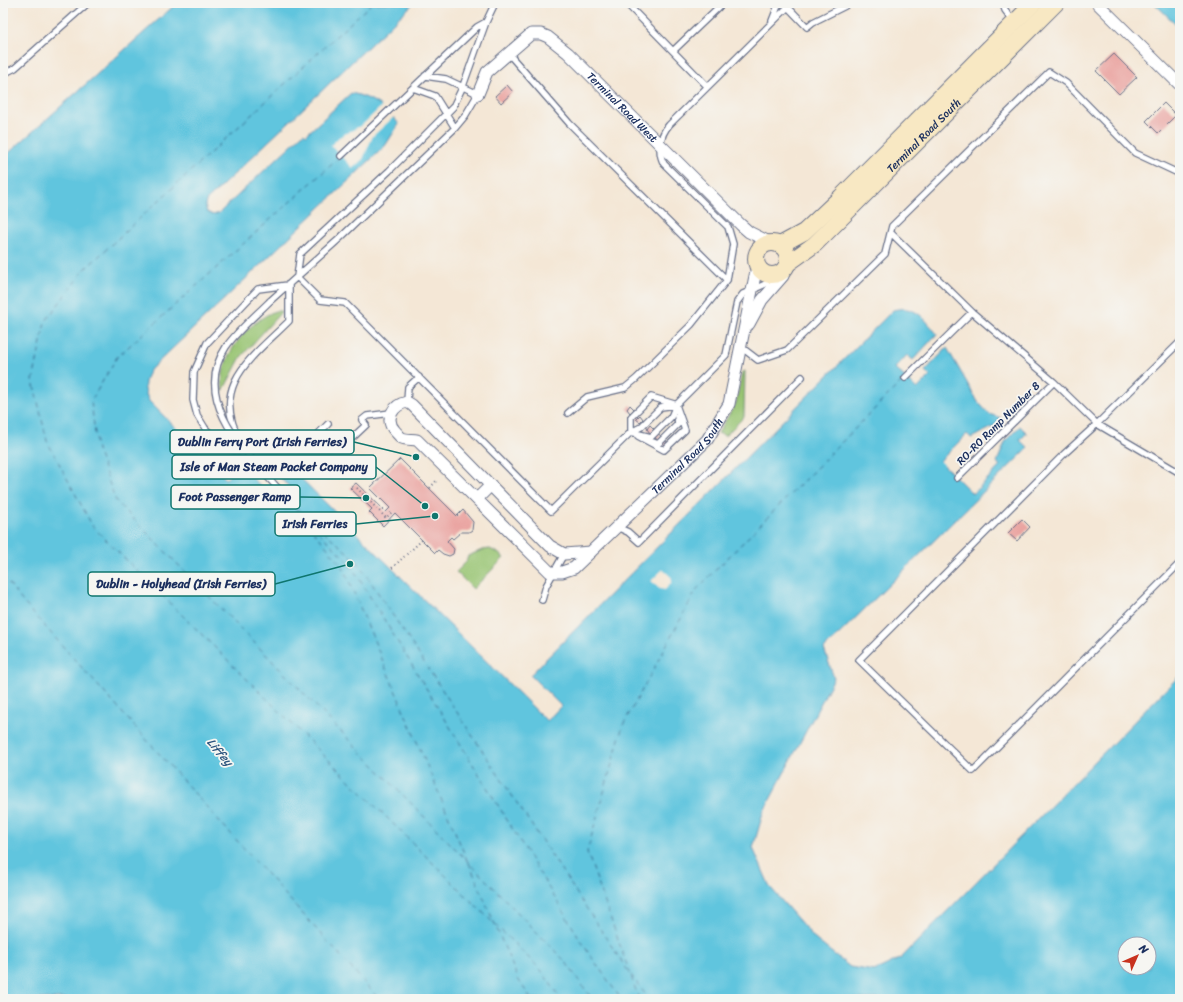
<svg xmlns="http://www.w3.org/2000/svg" width="1183" height="1002" font-family="Sriracha,sans-serif">
<rect width="100%" height="100%" fill="#f6f6f2"/>
<filter id="ink" filterUnits="userSpaceOnUse"><feTurbulence type="fractalNoise" baseFrequency=".025" numOctaves="2"/><feDisplacementMap in="SourceGraphic" scale="8" xChannelSelector="R" yChannelSelector="G"/><feConvolveMatrix kernelMatrix="1 2 1 2 8 2 1 2 1" color-interpolation-filters="sRGB"/></filter>
<filter id="wash" filterUnits="userSpaceOnUse"><feTurbulence type="fractalNoise" baseFrequency=".012" numOctaves="4" result="noise"/><feDisplacementMap in="SourceGraphic" scale="16" xChannelSelector="R" yChannelSelector="G"/><feGaussianBlur stdDeviation="0.9" result="paint"/><feColorMatrix in="noise" values="0 0 0 0 0 0 0 0 0 0 0 0 0 0 0 0 0 1.4 0 .05"/><feComposite in="paint" operator="in"/></filter>
<g filter="url(#wash)">
<rect width="100%" height="100%" fill="#f4e7d6"/>
<path fill="#98c472" stroke="#5a7a68" d="M 275,311 L 282,311 L 241,357 L 223,391 C 217,359 246,323 275,311 Z
M 745,371 L 744,417 L 725,436 L 718,433 L 736,403 L 742,372 Z
M 490,549 L 498,553 L 504,558 L 473,589 L 456,572 L 466,562 L 468,556 L 482,550 Z"/>
<path fill="#60c5de" stroke="#3e7a9e" fill-rule="evenodd" d="M 177,3 L 414,3 L 206,201 L 205,206 L 207,212 L 213,215 L 219,213 L 304,133 L 306,135 L 351,93 C 373,98 385,107 399,124 L 385,146 L 151,369 C 143,380 143,389 149,401 L 226,479 L 240,466 L 281,506 L 295,493 L 255,451 L 264,442 L 547,721 L 561,706 L 530,675 L 893,310 C 915,304 925,319 937,334 L 913,360 L 907,355 L 895,368 L 917,389 L 930,376 L 925,371 L 947,348 L 978,402 L 989,414 L 1001,418 L 993,427 L 971,438 L 967,434 L 940,461 L 973,494 L 1000,466 L 997,462 L 1006,440 L 1020,426 L 1027,433 L 1020,440 L 1028,448 L 824,649 L 834,678 L 763,813 L 753,848 L 770,887 L 816,940 L 850,967 L 874,971 L 901,958 L 1180,675 L 1180,999 L 3,999 L 3,158 ZM 1125,944 L 1149,944 L 1149,968 L 1125,968 Z
M 1154,3 L 1180,3 L 1180,28 Z"/>
<path fill="#f4e7d6" d="M 384,104 L 395,116 L 373,136 L 363,159 L 353,168 L 331,145 L 339,137 L 362,125 Z
M 663,569 L 672,578 L 671,583 L 665,590 L 660,589 L 651,581 Z"/>
<g fill="none" stroke-linecap="round" stroke-linejoin="round">
<path stroke="#2c547e" stroke-width="1" stroke-dasharray="5 4" stroke-linecap="butt" d="M 372,3 L 84,270 L 45,322 L 33,381 L 47,441 L 93,527 L 541,970 L 561,999
M 339,158 L 117,357 L 91,401 L 97,450 L 116,501 L 565,961 L 592,999
M 290,501 L 357,561 L 628,971
M 291,503 L 343,567 L 467,860
M 294,506 L 350,564 L 588,952 L 621,999
M 3,576 L 23,602 L 379,999
M 469,863 L 518,979 L 531,999
M 631,975 L 649,999
M 639,999 L 587,852 L 623,725 L 697,589 L 904,379"/>
</g>
<g id="blocks">
<path fill="#eaa4a1" d="M 1114,54 L 1137,77 L 1119,94 L 1096,71 Z
M 507,85 L 513,92 L 501,103 L 495,96 Z
M 1164,103 L 1176,115 L 1158,133 L 1146,121 Z
M 630,405 L 634,409 L 630,413 L 627,409 Z
M 640,415 L 643,419 L 640,422 L 636,419 Z
M 650,425 L 654,429 L 650,433 L 647,429 Z
M 657,433 L 661,436 L 657,440 L 654,436 Z
M 664,440 L 668,443 L 664,447 L 661,443 Z
M 400,459 L 457,516 L 463,510 L 473,522 L 472,530 L 469,532 L 461,532 L 453,539 L 451,537 L 447,541 L 454,549 L 453,554 L 449,556 L 443,554 L 438,550 L 435,553 L 395,513 L 383,526 L 369,512 L 372,509 L 350,488 L 356,483 L 386,512 L 390,508 L 370,488 Z
M 1022,519 L 1030,527 L 1017,541 L 1008,533 Z"/>
</g>
</g>
<g filter="url(#ink)">
<use href="#blocks" fill-opacity="0" stroke="#676f88" stroke-width="1"/>
<g fill="none" stroke-linecap="round" stroke-linejoin="round">
<g stroke="#676f88" stroke-width="8">
<path id="lane" d="M 626,3 L 707,86
M 714,3 L 718,8
M 784,3 L 807,27 L 813,22 L 845,6
M 1003,3 L 1005,10 L 1014,22
M 772,21 L 779,3
M 673,51 L 723,3
M 508,53 L 569,123 L 727,280
M 3,74 L 15,68 L 88,3
M 413,88 L 435,96 L 455,128
M 341,156 L 477,27 L 486,22
M 891,233 L 972,312 L 1054,382 L 1097,424 L 1180,473
M 297,277 L 320,300 L 345,303 L 551,511 L 631,432 L 641,427 L 661,407 L 676,405
M 297,277 L 300,254 L 389,171 L 453,107 L 463,86 L 486,22 L 495,3
M 270,301 L 338,240 L 455,128 L 465,116 L 478,94 L 446,79 L 425,76
M 1180,342 L 1097,424 L 1064,454 L 859,660 L 973,771 L 1180,563
M 741,347 L 758,360 L 787,350 L 885,254 L 892,226 L 1049,72 L 1066,83 L 1135,153 L 1180,174
M 905,378 L 972,312
M 407,402 L 408,387 L 419,377
M 568,413 L 587,397 L 625,388 L 636,379 L 691,325 L 727,280 L 733,244 L 728,227 L 664,164 C 657,152 660,135 669,125 L 792,3
M 328,424 L 320,432 L 324,437 L 349,441 L 366,425 L 362,420 L 367,416 L 391,413
M 631,432 L 651,437 L 671,417 L 676,405 L 726,355 L 737,302 L 743,294 L 770,282 L 778,274
M 631,432 L 631,417 L 651,397 L 674,404
M 638,436 L 664,450 L 685,430 L 676,405
M 241,442 C 208,385 253,357 289,321 L 289,285
M 653,442 L 658,444 L 678,424 L 677,416
M 249,455 L 231,450 L 217,441 L 205,428 L 197,415 L 193,400 L 194,372 L 207,343 L 258,289 L 288,285
M 957,478 L 1054,382
M 617,527 L 628,532 L 639,542 L 802,377
M 542,600 L 546,586 L 564,554"/>
</g>
<g stroke="#676f88" stroke-width="13">
<g id="street">
<path d="M 1097,3 L 1180,85"/>
<path id="s1" d="M 478,94 L 487,72 L 531,34 L 541,34 L 548,37 L 568,53 L 741,225 L 749,232 L 771,243"/>
<path d="M 749,324 L 762,300 L 783,276 L 784,269"/>
<path d="M 477,499 L 491,485"/>
<path id="s2" d="M 591,552 L 564,554 L 550,546 L 412,405 L 407,402 C 393,405 384,419 395,431 C 397,433 400,437 402,438 C 406,440 413,439 417,440 L 550,572 L 562,572 L 574,568 L 707,440 L 729,404 L 757,266"/>
</g>
</g>
<g stroke="#676f88" stroke-width="18">
<g id="secondary">
<circle cx="772" cy="259" r="16"/>
<path d="M 780,245 L 804,232 L 841,197 L 1034,3"/>
<path id="s3" d="M 787,264 L 815,244 L 1056,3"/>
</g>
</g>
<path stroke="#676f88" stroke-width="2" stroke-dasharray="1 3" stroke-linecap="butt" d="M 357,488 L 386,518 L 393,511
M 430,488 L 437,480
M 392,568 L 422,540"/>
<use href="#lane" stroke="#fff" stroke-width="5.5"/>
<use href="#street" stroke="#fff" stroke-width="11"/>
<use href="#secondary" stroke="#f8e8c3" stroke-width="16"/>
<g stroke="#676f88" stroke-width="8" stroke-linecap="butt">
<path id="lane-bridge" d="M 270,301 C 255,316 238,330 226,347 C 188,404 255,460 288,500"/>
</g>
<use href="#lane-bridge" stroke="#fff" stroke-width="5.5"/>
</g>
</g>
<g text-anchor="middle" stroke-width="3.5" stroke-linejoin="round" paint-order="stroke">
<g font-size="11" fill="#1b2f5e" stroke="#f6f6f2">
<text dy="4" stroke="none"><textPath href="#s1" startOffset="202">Terminal Road West</textPath></text>
<text dy="4" stroke="none"><textPath href="#s3" startOffset="188">Terminal Road South</textPath></text>
<text transform="translate(998 423) rotate(-45)" y="4">RO-RO Ramp Number 8</text>
<text dy="4" stroke="none"><textPath href="#s2" startOffset="682">Terminal Road South</textPath></text>
</g>
<g font-size="12" font-style="italic" fill="#2c547e" stroke="#f6f6f2">
<text transform="translate(220 752) rotate(49)" y="4">Liffey</text>
</g>
</g>
<path fill="none" stroke="#0f766e" stroke-width="1.5" d="M416 457L354 442M425 506L376 467M366 498L300 497M435 516L356 524M350 564L275 584"/>
<g fill="#0f766e" stroke="#f6f6f2" stroke-width="1.5">
<circle cx="416" cy="457" r="4"/>
<circle cx="425" cy="506" r="4"/>
<circle cx="366" cy="498" r="4"/>
<circle cx="435" cy="516" r="4"/>
<circle cx="350" cy="564" r="4"/>
</g>
<g fill="#f6f6f2" stroke="#0f766e" stroke-width="1.5">
<rect x="170" y="430" width="184" height="24" rx="4"/>
<rect x="172" y="455" width="204" height="24" rx="4"/>
<rect x="171" y="485" width="129" height="24" rx="4"/>
<rect x="275" y="512" width="81" height="24" rx="4"/>
<rect x="88" y="572" width="187" height="24" rx="4"/>
</g>
<g font-size="12" text-anchor="middle" font-weight="bold" fill="#1b2f5e">
<text x="262" y="446">Dublin Ferry Port (Irish Ferries)</text>
<text x="274" y="471">Isle of Man Steam Packet Company</text>
<text x="235" y="501">Foot Passenger Ramp</text>
<text x="315" y="528">Irish Ferries</text>
<text x="181" y="588">Dublin - Holyhead (Irish Ferries)</text>
</g>
<rect width="1183" height="1002" fill="none" stroke="#f6f6f2" stroke-width="16"/>
<g transform="translate(1137 956) rotate(45)"><circle r="19" fill="#f6f6f2" stroke="#9ea6b7"/>
<path d="M0-3L7 15L0 10L-7 15Z" fill="#c8321e"/>
<text y="-6" font-size="11" font-weight="bold" text-anchor="middle" fill="#1b2f5e">N</text>
</g>
</svg>
